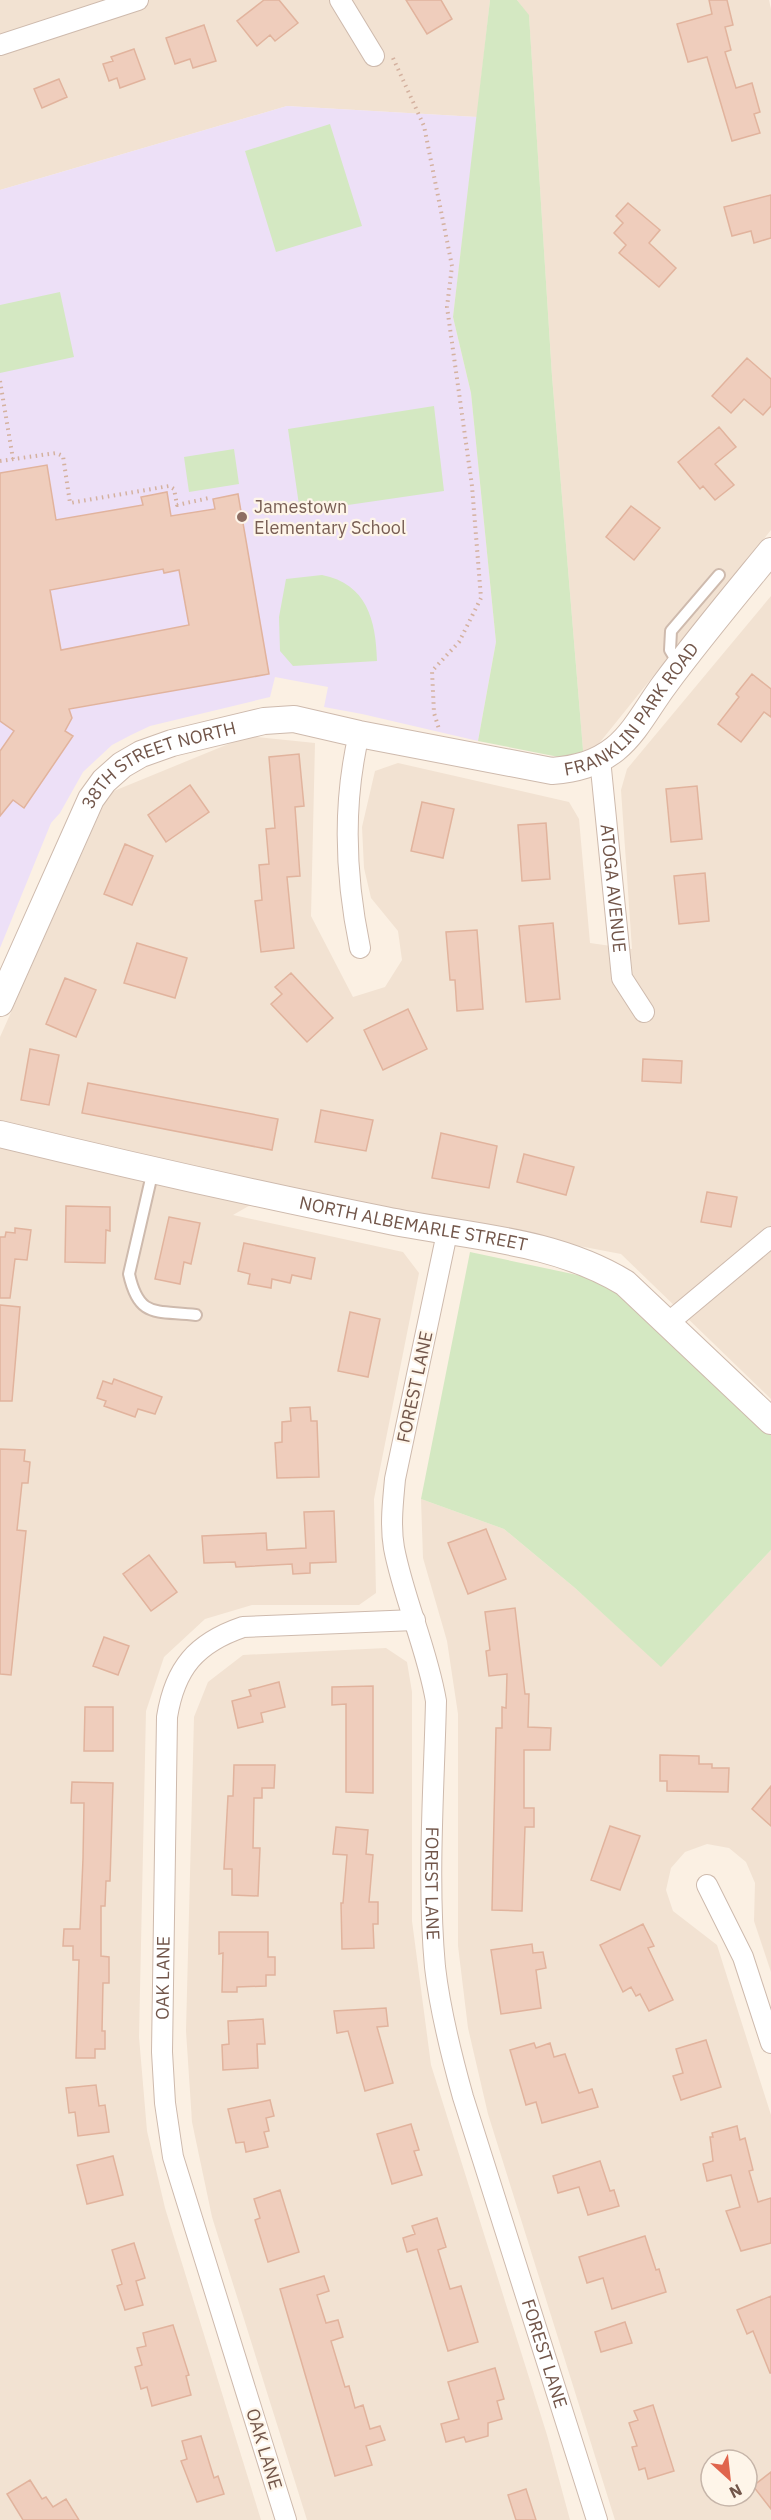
<svg xmlns="http://www.w3.org/2000/svg" width="771" height="2520" font-family="'IBM Plex Sans',sans-serif">
<rect width="100%" height="100%" fill="#fbf0e3"/>
<path fill="#f2e2d2" fill-rule="evenodd" d="M 0,0 L 490,0 L 477,117 L 287,106 L 0,190 Z
M 517,0 L 769,0 L 771,9 L 771,530 L 584,762 L 552,376 L 529,16 Z
M 771,596 L 771,1399 L 621,1254 L 278,1189 L 233,1215 L 403,1252 L 419,1273 L 374,1499 L 376,1593 L 359,1605 L 252,1605 L 205,1619 L 164,1657 L 146,1711 L 139,2037 L 147,2131 L 165,2208 L 261,2520 L 0,2520 L 0,1037 L 109,793 L 248,736 L 315,743 L 311,916 L 353,997 L 385,987 L 402,960 L 398,931 L 371,898 L 364,868 L 362,827 L 375,771 L 398,763 L 569,802 L 579,819 L 590,943 L 632,949 L 621,790 L 627,769 Z
M 421,1499 L 504,1529 L 575,1588 L 661,1666 L 771,1550 L 771,1972 L 754,1921 L 755,1883 L 746,1862 L 729,1848 L 707,1844 L 685,1852 L 671,1868 L 666,1890 L 673,1911 L 717,1945 L 771,2115 L 771,2520 L 615,2520 L 488,2114 L 468,2028 L 458,1946 L 458,1714 L 447,1641 L 423,1558 ZM 711,2460 L 747,2460 L 747,2496 L 711,2496 Z
M 386,1648 L 407,1662 L 412,1692 L 412,1921 L 431,2065 L 547,2435 L 570,2520 L 307,2520 L 212,2217 L 192,2122 L 186,2031 L 194,1717 L 208,1682 L 243,1655 Z"/>
<path fill="#ede0f7" d="M 287,106 L 477,117 L 453,317 L 471,393 L 496,642 L 478,741 L 362,714 L 324,707 L 328,687 L 275,677 L 270,697 L 150,726 L 131,735 L 112,745 L 83,772 L 60,813 L 51,823 L 0,948 L 0,190 Z"/>
<path fill="#d4e8c2" d="M 490,0 L 517,0 L 529,15 L 552,376 L 584,762 L 478,741 L 496,642 L 471,393 L 453,317 Z
M 330,124 L 362,226 L 276,252 L 245,151 Z
M 60,292 L 74,357 L 0,373 L 0,305 Z
M 434,406 L 444,491 L 300,512 L 288,429 Z
M 234,449 L 239,484 L 189,492 L 184,457 Z
M 322,575 C 367,584 376,620 377,661 L 293,666 L 280,651 L 279,617 L 286,579 Z
M 470,1252 L 610,1282 L 771,1435 L 771,1550 L 661,1667 L 575,1588 L 504,1529 L 421,1499 Z"/>
<path fill="#efcdbc" stroke="#e1b39d" stroke-width="1.5" fill-rule="evenodd" d="M 264,0 L 279,0 L 298,23 L 275,41 L 270,35 L 257,46 L 237,21 Z
M 406,0 L 441,0 L 452,19 L 427,34 Z
M 709,0 L 727,0 L 733,25 L 725,27 L 731,50 L 725,52 L 736,88 L 752,83 L 760,112 L 754,114 L 760,133 L 732,141 L 707,57 L 688,62 L 677,24 L 712,14 Z
M 204,25 L 216,61 L 193,68 L 190,59 L 175,64 L 166,38 Z
M 134,49 L 145,79 L 120,88 L 117,78 L 109,81 L 103,64 L 113,61 L 111,57 Z
M 59,79 L 67,97 L 42,108 L 34,89 Z
M 771,195 L 771,238 L 754,243 L 751,231 L 732,236 L 724,207 Z
M 628,203 L 660,230 L 649,243 L 676,268 L 659,287 L 619,253 L 626,245 L 614,233 L 623,223 L 616,216 Z
M 747,358 L 771,379 L 771,406 L 763,415 L 744,399 L 731,413 L 712,396 Z
M 719,427 L 736,447 L 715,464 L 734,485 L 715,500 L 703,486 L 700,489 L 678,462 Z
M 47,465 L 56,520 L 143,505 L 141,497 L 167,492 L 171,516 L 215,509 L 213,499 L 238,494 L 269,674 L 69,709 L 72,718 L 65,731 L 73,736 L 24,808 L 13,800 L 0,816 L 0,751 L 14,731 L 0,721 L 0,473 ZM 163,569 L 164,573 L 179,570 L 189,625 L 61,650 L 50,590 Z
M 631,506 L 660,528 L 634,560 L 606,537 Z
M 752,674 L 771,689 L 771,717 L 764,712 L 741,742 L 718,724 L 739,697 L 736,694 Z
M 299,754 L 304,806 L 295,807 L 300,876 L 287,877 L 294,948 L 261,952 L 255,901 L 262,900 L 259,865 L 269,864 L 266,829 L 275,828 L 269,757 Z
M 190,785 L 209,812 L 166,842 L 148,815 Z
M 697,786 L 702,839 L 671,842 L 666,789 Z
M 422,802 L 454,809 L 443,858 L 411,851 Z
M 546,823 L 550,879 L 522,881 L 518,825 Z
M 125,844 L 153,856 L 132,905 L 104,894 Z
M 705,873 L 709,921 L 679,924 L 674,876 Z
M 553,923 L 560,999 L 526,1002 L 519,926 Z
M 477,930 L 483,1009 L 457,1011 L 455,980 L 450,980 L 446,932 Z
M 137,943 L 187,958 L 175,998 L 124,983 Z
M 291,973 L 333,1018 L 307,1042 L 271,1004 L 282,994 L 275,987 Z
M 65,978 L 96,990 L 76,1037 L 46,1024 Z
M 408,1009 L 427,1049 L 383,1070 L 364,1030 Z
M 30,1049 L 59,1055 L 49,1105 L 21,1100 Z
M 643,1059 L 682,1061 L 681,1083 L 642,1081 Z
M 88,1083 L 278,1119 L 272,1150 L 82,1113 Z
M 321,1110 L 373,1120 L 366,1151 L 315,1142 Z
M 441,1133 L 497,1146 L 489,1188 L 432,1178 Z
M 524,1154 L 574,1167 L 566,1195 L 517,1182 Z
M 707,1192 L 737,1197 L 731,1227 L 701,1222 Z
M 66,1206 L 110,1207 L 110,1231 L 106,1230 L 105,1263 L 65,1262 Z
M 169,1217 L 200,1223 L 191,1264 L 184,1262 L 180,1284 L 155,1279 Z
M 15,1228 L 31,1230 L 27,1260 L 15,1259 L 10,1298 L 0,1298 L 0,1237 L 5,1237 L 6,1232 L 15,1233 Z
M 244,1243 L 315,1258 L 311,1279 L 292,1275 L 290,1283 L 272,1279 L 271,1288 L 248,1284 L 250,1274 L 238,1271 Z
M 0,1305 L 20,1307 L 12,1401 L 0,1401 Z
M 350,1312 L 380,1319 L 368,1377 L 338,1371 Z
M 114,1379 L 162,1397 L 155,1414 L 138,1409 L 135,1417 L 104,1406 L 106,1401 L 97,1398 L 103,1381 L 112,1384 Z
M 310,1407 L 311,1421 L 317,1421 L 319,1477 L 277,1478 L 275,1443 L 282,1442 L 282,1422 L 291,1421 L 290,1408 Z
M 0,1449 L 25,1450 L 24,1461 L 30,1462 L 28,1483 L 22,1483 L 17,1530 L 26,1531 L 11,1675 L 0,1674 Z
M 334,1511 L 336,1562 L 310,1563 L 310,1573 L 293,1574 L 292,1564 L 236,1567 L 235,1562 L 204,1563 L 202,1536 L 266,1533 L 267,1550 L 306,1548 L 304,1512 Z
M 486,1529 L 506,1579 L 468,1594 L 448,1543 Z
M 149,1555 L 177,1592 L 151,1611 L 123,1574 Z
M 515,1608 L 525,1694 L 529,1694 L 528,1727 L 551,1728 L 550,1750 L 524,1750 L 524,1808 L 534,1808 L 534,1827 L 525,1827 L 522,1911 L 492,1910 L 496,1728 L 502,1728 L 502,1707 L 506,1708 L 507,1674 L 489,1676 L 486,1651 L 490,1650 L 485,1612 Z
M 104,1637 L 129,1646 L 118,1675 L 93,1666 Z
M 279,1682 L 285,1707 L 261,1713 L 263,1722 L 238,1728 L 232,1701 L 251,1696 L 249,1690 Z
M 373,1686 L 373,1793 L 346,1792 L 346,1704 L 332,1705 L 332,1687 Z
M 85,1707 L 113,1707 L 113,1751 L 84,1751 Z
M 660,1755 L 699,1756 L 699,1764 L 712,1764 L 712,1768 L 729,1768 L 728,1792 L 667,1791 L 667,1781 L 660,1781 Z
M 234,1765 L 275,1765 L 274,1788 L 262,1788 L 262,1798 L 254,1798 L 253,1848 L 260,1848 L 258,1896 L 232,1895 L 232,1869 L 224,1869 L 228,1796 L 233,1796 Z
M 72,1782 L 113,1783 L 110,1881 L 106,1881 L 105,1906 L 101,1906 L 101,1956 L 109,1957 L 109,1983 L 103,1983 L 102,2031 L 105,2031 L 105,2049 L 95,2049 L 95,2058 L 76,2058 L 79,1960 L 73,1960 L 73,1946 L 63,1946 L 64,1929 L 80,1929 L 83,1859 L 84,1803 L 71,1803 Z
M 771,1786 L 771,1826 L 752,1809 Z
M 610,1826 L 640,1836 L 620,1890 L 591,1880 Z
M 336,1827 L 368,1830 L 366,1854 L 373,1855 L 369,1902 L 378,1902 L 378,1924 L 373,1924 L 374,1948 L 342,1949 L 341,1903 L 343,1903 L 347,1855 L 333,1854 Z
M 643,1924 L 654,1946 L 648,1948 L 673,2000 L 649,2011 L 640,1994 L 636,1996 L 631,1987 L 623,1992 L 600,1945 Z
M 219,1932 L 268,1932 L 268,1957 L 275,1957 L 275,1975 L 266,1975 L 266,1986 L 237,1987 L 237,1992 L 222,1992 L 223,1953 L 219,1954 Z
M 532,1944 L 533,1953 L 543,1952 L 546,1968 L 536,1970 L 541,2008 L 501,2014 L 491,1950 Z
M 386,2008 L 388,2026 L 377,2027 L 393,2083 L 365,2091 L 348,2031 L 337,2033 L 334,2011 Z
M 263,2019 L 265,2044 L 257,2044 L 258,2068 L 223,2070 L 222,2045 L 229,2044 L 228,2021 Z
M 706,2040 L 721,2087 L 681,2100 L 673,2076 L 683,2073 L 676,2049 Z
M 534,2043 L 536,2048 L 550,2043 L 554,2057 L 565,2054 L 579,2093 L 592,2089 L 598,2107 L 542,2123 L 536,2102 L 526,2105 L 510,2050 Z
M 96,2085 L 99,2106 L 105,2105 L 109,2132 L 78,2136 L 75,2112 L 69,2113 L 66,2088 Z
M 270,2100 L 274,2116 L 266,2118 L 269,2131 L 264,2132 L 268,2147 L 246,2152 L 244,2142 L 236,2143 L 228,2109 Z
M 411,2124 L 419,2150 L 414,2151 L 422,2175 L 392,2184 L 377,2134 Z
M 737,2126 L 740,2140 L 745,2138 L 753,2170 L 749,2171 L 758,2202 L 771,2198 L 771,2243 L 741,2251 L 726,2211 L 740,2207 L 731,2175 L 707,2181 L 703,2164 L 713,2161 L 710,2137 L 713,2137 L 712,2133 Z
M 113,2156 L 123,2195 L 87,2204 L 77,2165 Z
M 600,2161 L 610,2191 L 614,2190 L 619,2206 L 588,2215 L 579,2187 L 558,2193 L 553,2176 Z
M 280,2190 L 299,2252 L 268,2262 L 255,2220 L 260,2218 L 254,2199 Z
M 437,2218 L 446,2247 L 438,2250 L 450,2289 L 461,2286 L 478,2342 L 448,2351 L 417,2249 L 407,2252 L 403,2238 L 415,2234 L 412,2226 Z
M 645,2236 L 656,2270 L 659,2269 L 666,2292 L 612,2309 L 603,2278 L 587,2283 L 579,2257 Z
M 134,2243 L 145,2278 L 136,2281 L 143,2305 L 125,2310 L 117,2286 L 122,2284 L 112,2250 Z
M 324,2276 L 329,2291 L 317,2295 L 326,2323 L 338,2320 L 343,2337 L 331,2341 L 345,2387 L 349,2386 L 355,2408 L 363,2405 L 370,2429 L 380,2426 L 385,2440 L 366,2446 L 372,2465 L 335,2476 L 280,2289 Z
M 771,2296 L 771,2373 L 770,2373 L 753,2331 L 747,2334 L 737,2310 Z
M 625,2322 L 632,2343 L 601,2352 L 595,2332 Z
M 173,2325 L 189,2375 L 186,2376 L 191,2395 L 152,2406 L 147,2387 L 141,2389 L 135,2367 L 142,2365 L 137,2348 L 146,2346 L 143,2333 Z
M 495,2368 L 504,2399 L 497,2401 L 502,2419 L 488,2423 L 488,2436 L 466,2442 L 464,2437 L 446,2442 L 441,2424 L 459,2419 L 448,2382 Z
M 653,2405 L 674,2471 L 648,2479 L 645,2468 L 639,2470 L 632,2447 L 637,2446 L 629,2423 L 638,2420 L 634,2411 Z
M 201,2436 L 214,2478 L 218,2476 L 224,2494 L 197,2502 L 181,2461 L 187,2459 L 182,2441 Z
M 771,2472 L 771,2509 L 753,2486 Z
M 30,2480 L 42,2499 L 46,2497 L 53,2507 L 66,2499 L 79,2520 L 23,2520 L 7,2494 Z
M 526,2489 L 536,2520 L 516,2520 L 508,2495 Z"/>
<g fill="none" stroke-linecap="round" stroke-linejoin="round">
<g stroke="#cebaad" stroke-width="14">
<path id="service" d="M 679,665 L 670,650 L 671,631 L 719,575
M 153,1170 L 129,1274 C 139,1319 156,1310 196,1315"/>
</g>
<g stroke="#cebaad" stroke-width="22">
<g id="minor">
<path d="M 340,0 L 374,56"/>
<path d="M 0,45 L 138,0"/>
<path d="M 359,734 C 342,806 345,876 360,948"/>
<path id="s1" d="M 600,759 L 622,978 L 644,1012"/>
<path id="s2" d="M 447,1233 L 395,1479 C 393,1502 390,1525 394,1548 C 404,1600 427,1648 436,1701 C 434,1789 427,1879 435,1967 C 440,2011 451,2054 463,2097 L 597,2520"/>
<path d="M 668,1323 L 771,1237"/>
<path d="M 707,1885 L 743,1957 L 771,2043"/>
<path id="s3" d="M 286,2520 L 173,2157 L 165,2103 L 162,2052 L 167,1717 C 175,1668 196,1643 243,1627 L 415,1620"/>
</g>
</g>
<g stroke="#cebaad" stroke-width="28">
<g id="tertiary">
<path id="s4" d="M 0,1003 L 91,799 L 104,781 L 122,765 L 141,754 L 172,743 L 264,721 L 294,719 L 359,734 L 552,771 C 576,769 596,764 615,749 C 636,732 649,705 665,684 C 699,638 735,595 771,551"/>
<path id="s5" d="M 0,1134 C 128,1165 256,1194 385,1220 C 467,1237 553,1239 625,1283 L 771,1421"/>
</g>
</g>
<path stroke="#d4b19f" stroke-width="4" stroke-dasharray="1.5 4.5" stroke-linecap="butt" d="M 393,58 L 424,126 L 452,266 L 447,307 L 472,486 L 481,598 L 459,642 L 432,671 L 434,713 L 439,729
M 0,381 L 13,459
M 0,461 L 56,453 L 63,456 L 70,503 L 169,486 L 174,489 L 177,505 L 209,498"/>
<use href="#service" stroke="#fff" stroke-width="10"/>
<use href="#minor" stroke="#fff" stroke-width="20"/>
<use href="#tertiary" stroke="#fff" stroke-width="26"/>
</g>
<circle fill="#8d6e63" stroke="#fef5e9" stroke-width="2" cx="242" cy="517" r="6"/>
<g text-anchor="middle" stroke-width="4.5" stroke-linejoin="round" paint-order="stroke">
<g font-size="18" fill="#785e54" stroke="#fef5e9" text-anchor="start">
<text x="254" y="513">Jamestown<tspan x="254" dy="21">Elementary School</tspan></text>
</g>
<g font-size="18" fill="#72564a" stroke="#fef5e9">
<text dy="6" stroke="none"><textPath href="#s4" startOffset="818">FRANKLIN PARK ROAD</textPath></text>
<text dy="6" stroke="none"><textPath href="#s4" startOffset="302">38TH STREET NORTH</textPath></text>
<text dy="6" stroke="none"><textPath href="#s1" startOffset="130">ATOGA AVENUE</textPath></text>
<text dy="6" stroke="none"><textPath href="#s5" startOffset="423">NORTH ALBEMARLE STREET</textPath></text>
<text transform="translate(415 1387) rotate(-78)" y="6">FOREST LANE</text>
<text dy="6" stroke="none"><textPath href="#s2" startOffset="662">FOREST LANE</textPath></text>
<text dy="6" stroke="none"><textPath href="#s3" startOffset="560">OAK LANE</textPath></text>
<text dy="6" stroke="none"><textPath href="#s2" startOffset="1148">FOREST LANE</textPath></text>
<text transform="translate(264 2449) rotate(73)" y="6">OAK LANE</text>
</g>
</g>
<g transform="translate(729 2478) rotate(153)"><circle r="28" fill="#fef5e9" stroke="#c6b5a9" stroke-width="1.5"/>
<path d="M0-4.5L10 22L0 15L-10 22Z" fill="#e0654d"/>
<text y="-9" font-size="16" font-weight="bold" text-anchor="middle" fill="#72564a">N</text>
</g>
</svg>
